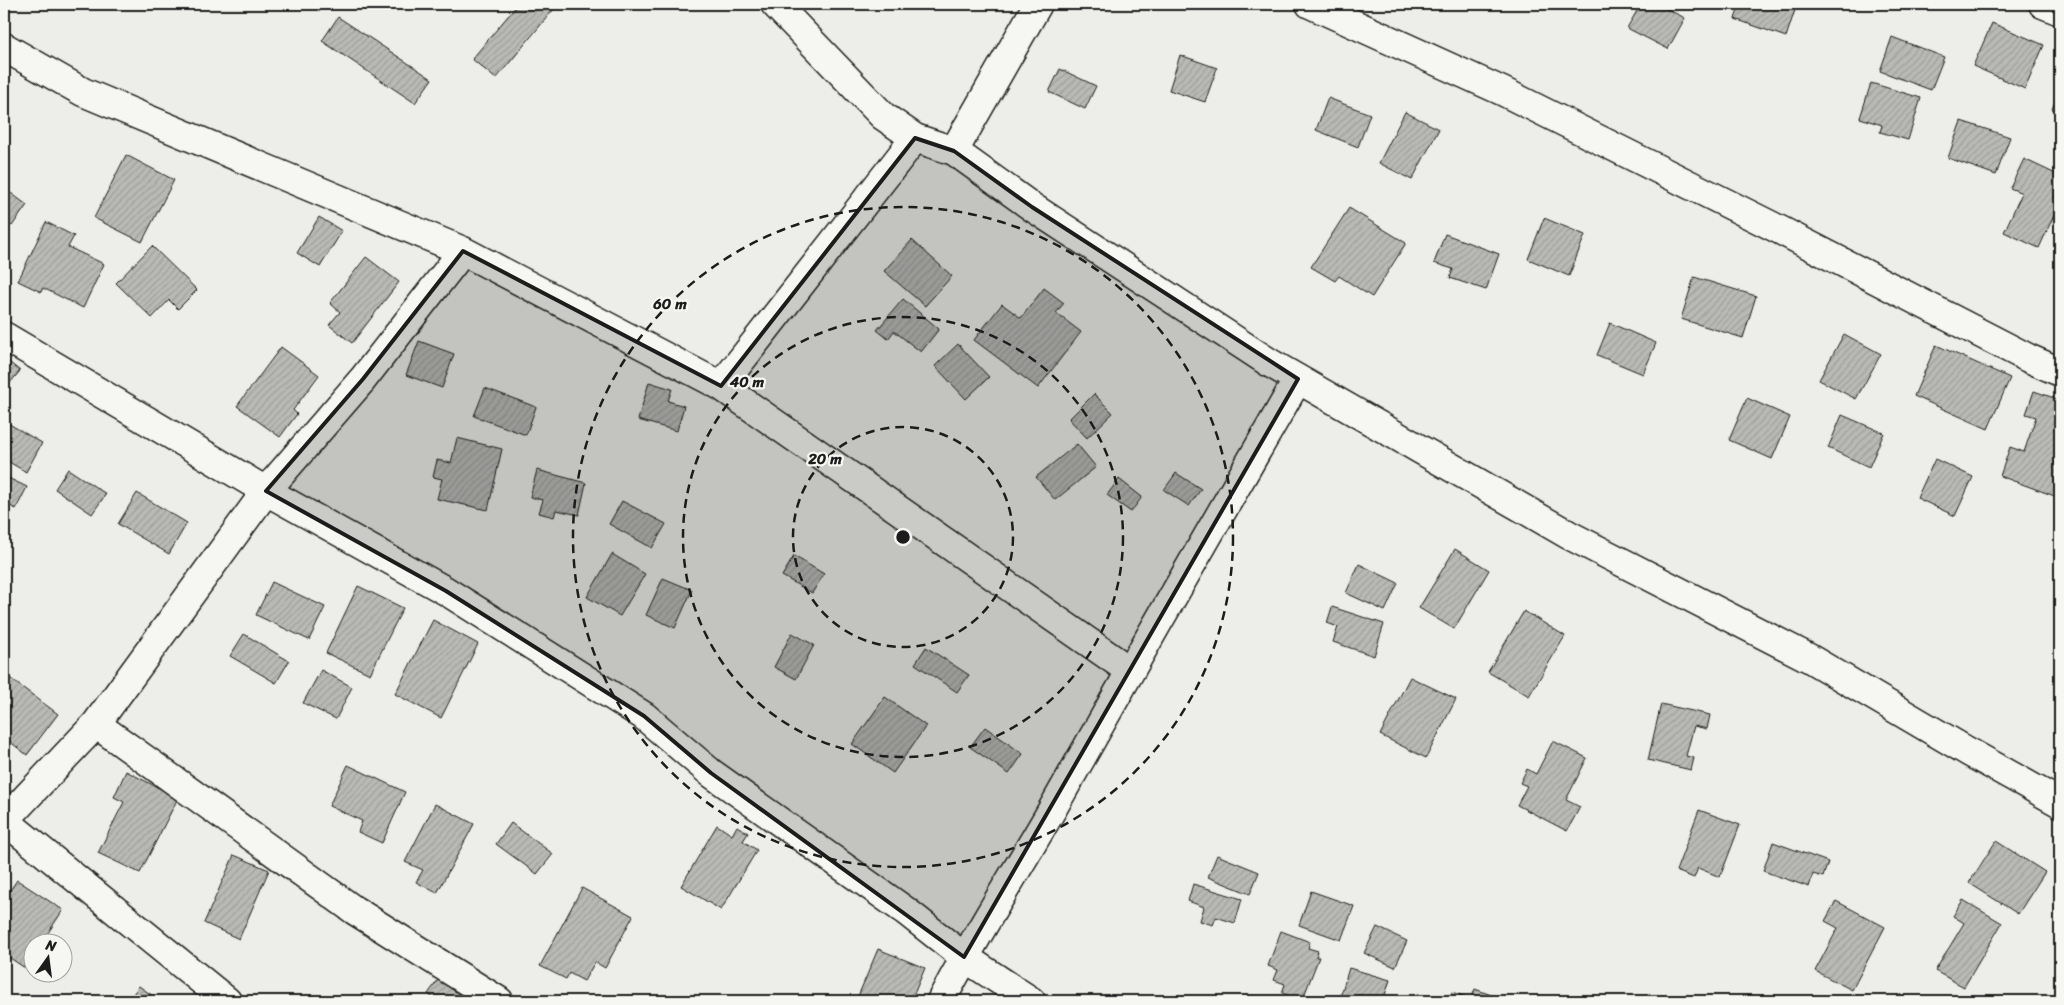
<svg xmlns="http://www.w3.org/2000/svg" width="2064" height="1005" font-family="Sriracha,sans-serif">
<defs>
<pattern id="building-hatch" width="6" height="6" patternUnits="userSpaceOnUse" patternTransform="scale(1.25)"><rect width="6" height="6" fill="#b9b9b6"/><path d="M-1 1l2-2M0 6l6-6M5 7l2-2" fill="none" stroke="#9e9e9c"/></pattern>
</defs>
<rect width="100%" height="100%" fill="#edede9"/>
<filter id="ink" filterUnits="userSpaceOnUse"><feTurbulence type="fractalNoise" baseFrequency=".02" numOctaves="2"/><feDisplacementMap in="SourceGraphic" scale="10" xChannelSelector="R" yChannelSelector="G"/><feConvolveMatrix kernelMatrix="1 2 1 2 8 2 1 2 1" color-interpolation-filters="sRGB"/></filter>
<g filter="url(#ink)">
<path fill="url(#building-hatch)" stroke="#1c1c1c" d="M 518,4 L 558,4 L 496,79 L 472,59 Z
M 1641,4 L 1657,4 L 1685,18 L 1668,49 L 1627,28 Z
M 1740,4 L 1797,4 L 1786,37 L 1735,19 Z
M 338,17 L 432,79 L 415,103 L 322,41 Z
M 1992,23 L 2044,45 L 2025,89 L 1973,66 Z
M 1892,37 L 1944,57 L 1931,90 L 1880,71 Z
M 1180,55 L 1217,68 L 1205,102 L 1169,90 Z
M 1060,69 L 1096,86 L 1085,109 L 1049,92 Z
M 1871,83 L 1921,98 L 1908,140 L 1880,132 L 1882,125 L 1860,118 Z
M 2060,89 L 2060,112 L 2052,109 Z
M 1328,98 L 1370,114 L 1358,147 L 1316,130 Z
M 1405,112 L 1439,129 L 1412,180 L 1379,163 Z
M 1961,121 L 2010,137 L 1996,175 L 1948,158 Z
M 126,155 L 174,180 L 142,242 L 94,218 Z
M 2024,159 L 2060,176 L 2060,202 L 2039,248 L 2004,232 L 2022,193 L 2010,188 Z
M 4,188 L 27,205 L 12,226 L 4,220 Z
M 1349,208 L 1406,243 L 1372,297 L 1339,276 L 1335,281 L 1311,267 Z
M 319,217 L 342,231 L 320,267 L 297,253 Z
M 1544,218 L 1585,235 L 1569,276 L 1528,259 Z
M 46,222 L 74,236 L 68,247 L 104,264 L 83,308 L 43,288 L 41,292 L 18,281 Z
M 1445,234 L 1499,254 L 1486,290 L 1450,278 L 1453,269 L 1434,263 Z
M 912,240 L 952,276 L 925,306 L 884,271 Z
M 152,246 L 197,290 L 178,309 L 169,300 L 152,318 L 116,283 Z
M 366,257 L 399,282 L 352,343 L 329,325 L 340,312 L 330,303 Z
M 1694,277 L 1756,296 L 1743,338 L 1681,319 Z
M 1044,288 L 1064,303 L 1056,313 L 1081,332 L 1038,388 L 974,340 L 1002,304 L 1021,318 Z
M 903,299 L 939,329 L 921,352 L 894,331 L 888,339 L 877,330 Z
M 1610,323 L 1656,343 L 1643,374 L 1597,355 Z
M 1844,334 L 1881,354 L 1856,399 L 1819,380 Z
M 419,341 L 454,354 L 442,388 L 406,375 Z
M 958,344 L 989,377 L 966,399 L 935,366 Z
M 1936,345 L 2010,378 L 1988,429 L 1914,396 Z
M 281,347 L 319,375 L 293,410 L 297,414 L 280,437 L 237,406 Z
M 4,358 L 20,371 L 4,390 Z
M 649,382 L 672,389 L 668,401 L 684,406 L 677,431 L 638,420 Z
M 485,388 L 536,407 L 526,435 L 474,416 Z
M 2034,391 L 2060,400 L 2060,498 L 2000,476 L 2010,447 L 2024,452 L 2036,417 L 2026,414 Z
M 1094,394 L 1113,413 L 1087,438 L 1069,419 Z
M 1747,398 L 1790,417 L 1772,459 L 1729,440 Z
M 1842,415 L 1884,433 L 1869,467 L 1828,448 Z
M 4,421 L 42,443 L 26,472 L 4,459 Z
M 457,438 L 502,449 L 488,510 L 437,499 L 442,479 L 433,477 L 437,460 L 451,463 Z
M 1077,444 L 1096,467 L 1055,500 L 1036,477 Z
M 1935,459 L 1973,477 L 1955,516 L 1917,498 Z
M 68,469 L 106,494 L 92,514 L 55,489 Z
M 537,470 L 586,483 L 579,515 L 556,510 L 554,517 L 539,513 L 543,500 L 530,497 Z
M 1176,473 L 1201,489 L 1189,506 L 1164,490 Z
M 4,476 L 27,487 L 16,509 L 4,503 Z
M 1119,479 L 1142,497 L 1131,512 L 1107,495 Z
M 137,493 L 187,523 L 169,554 L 118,524 Z
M 622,501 L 666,524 L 652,548 L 609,524 Z
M 1455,549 L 1489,570 L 1454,629 L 1419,608 Z
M 612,554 L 645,574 L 620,616 L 587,597 Z
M 794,556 L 824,574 L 812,593 L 782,576 Z
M 1359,564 L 1398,583 L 1385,611 L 1346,593 Z
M 663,578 L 692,590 L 675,628 L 646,615 Z
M 272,582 L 325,607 L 309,640 L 256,615 Z
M 358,586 L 403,608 L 370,674 L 326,653 Z
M 1332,607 L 1384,624 L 1374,656 L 1333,642 L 1338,627 L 1327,623 Z
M 1524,611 L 1565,636 L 1529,696 L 1488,672 Z
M 433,620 L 478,644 L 441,718 L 395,694 Z
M 792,633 L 814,645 L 796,679 L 774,667 Z
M 244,634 L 289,661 L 276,683 L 230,656 Z
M 926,647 L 969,675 L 957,692 L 915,664 Z
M 321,670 L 352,687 L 336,719 L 303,703 Z
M 7,676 L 58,714 L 27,755 L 4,737 L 4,681 Z
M 1410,677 L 1456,699 L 1426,758 L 1380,735 Z
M 885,697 L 926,726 L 893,773 L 852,744 Z
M 1661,704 L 1710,715 L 1707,729 L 1694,726 L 1686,756 L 1694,758 L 1691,770 L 1648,760 Z
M 985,727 L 1023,754 L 1009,774 L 970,747 Z
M 1553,741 L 1587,758 L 1566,800 L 1580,807 L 1567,831 L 1517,805 L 1527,786 L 1520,783 L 1527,769 L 1536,774 Z
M 348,765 L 405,792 L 382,843 L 358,832 L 362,821 L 329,806 Z
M 126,771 L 178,798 L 140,873 L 98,853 L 124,802 L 114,797 Z
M 435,804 L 474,824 L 437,893 L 416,882 L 423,870 L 405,862 Z
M 1699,810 L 1740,825 L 1720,877 L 1698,868 L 1694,878 L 1676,871 Z
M 511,823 L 553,854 L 537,874 L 496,844 Z
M 717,825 L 732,835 L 737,826 L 748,833 L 743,841 L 757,850 L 721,910 L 681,886 Z
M 1996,841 L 2045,872 L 2018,914 L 1969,883 Z
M 1773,842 L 1828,862 L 1823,877 L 1813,874 L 1809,887 L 1763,871 Z
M 234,855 L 269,870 L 239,939 L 204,923 Z
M 1217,855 L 1259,872 L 1250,894 L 1208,877 Z
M 17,880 L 63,910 L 42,942 L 32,942 L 32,957 L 25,968 L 4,954 L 4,911 L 8,904 L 4,901 L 4,899 Z
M 1193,884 L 1242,899 L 1235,923 L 1216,917 L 1213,925 L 1200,921 L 1204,907 L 1188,901 Z
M 582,888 L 633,916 L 605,968 L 595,962 L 584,981 L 569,973 L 566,979 L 540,966 Z
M 1311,891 L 1354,906 L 1341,940 L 1299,925 Z
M 1963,900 L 2002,923 L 1964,987 L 1935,971 L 1964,923 L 1953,916 Z
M 1836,901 L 1885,927 L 1852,990 L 1815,971 L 1838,928 L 1825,921 Z
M 1377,927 L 1407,941 L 1395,967 L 1364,953 Z
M 1281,931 L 1310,942 L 1308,948 L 1318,951 L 1316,957 L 1319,957 L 1302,1001 L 1282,993 L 1285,984 L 1274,980 L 1278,970 L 1268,966 Z
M 878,949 L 925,968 L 911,1001 L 856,1001 Z
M 1349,968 L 1390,980 L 1383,1001 L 1358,995 L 1356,1001 L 1339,1001 Z
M 443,973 L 477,1001 L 438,1001 L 428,994 Z
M 139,986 L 160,1001 L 128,1001 Z
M 1475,989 L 1494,996 L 1492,1001 L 1448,1001 L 1452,992 L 1471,999 Z"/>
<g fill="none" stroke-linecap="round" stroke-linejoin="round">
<g stroke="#1c1c1c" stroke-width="31">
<path id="street" d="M 775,4 L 883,116 L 915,138 L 954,151 L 1032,207 L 1270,363 L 1569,535 L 1809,658 L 1967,751 L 2060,803
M 1310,4 L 1502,91 L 1780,230 L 2028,358 L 2060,372
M 2043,4 L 2060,11
M 4,47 L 83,92 L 463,251 L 721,386 L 1130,671
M 954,151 L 1038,4
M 4,336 L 266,491 L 446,591 L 644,716 L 711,773 L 907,912 L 964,957 L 1031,1001
M 721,386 L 915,138
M 96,724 L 354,910 L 499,1001
M 4,820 L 227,1001
M 4,821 L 96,724 L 266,491 L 363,379 L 463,251
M 941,1001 C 974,938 1013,877 1049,815 C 1131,669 1214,524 1298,379"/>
</g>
<use href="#street" stroke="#f6f6f2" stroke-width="28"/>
</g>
</g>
<path fill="#1c1c1c" fill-opacity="0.2" stroke="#1c1c1c" stroke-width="4" stroke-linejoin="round" d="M 915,138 L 954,151 L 1032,207 L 1298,379 L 964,957 L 711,773 L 644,716 L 446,591 L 266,491 L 363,379 L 463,251 L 721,386 Z"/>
<g fill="none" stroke="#1c1c1c" stroke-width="2.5" stroke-dasharray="9 6">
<circle cx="903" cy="537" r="110"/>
<circle cx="903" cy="537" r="220"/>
<circle cx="903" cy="537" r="330"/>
</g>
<circle cx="903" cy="537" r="8" fill="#1c1c1c" stroke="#f6f6f2" stroke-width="2.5"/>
<g font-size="15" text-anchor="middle" font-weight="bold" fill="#1c1c1c" stroke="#f6f6f2" stroke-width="4.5" stroke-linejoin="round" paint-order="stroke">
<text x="670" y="309">60 m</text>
<text x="747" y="387">40 m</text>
<text x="825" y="464">20 m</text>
</g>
<rect width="2064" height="1005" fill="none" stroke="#f6f6f2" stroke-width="20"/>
<rect x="10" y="10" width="2044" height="985" fill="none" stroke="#1c1c1c" stroke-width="2" filter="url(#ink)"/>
<g transform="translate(48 958) rotate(14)"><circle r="24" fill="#f6f6f2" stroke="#9f9f9c"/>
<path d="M0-4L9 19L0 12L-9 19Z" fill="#1c1c1c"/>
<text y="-8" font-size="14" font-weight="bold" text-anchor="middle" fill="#1c1c1c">N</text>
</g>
</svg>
